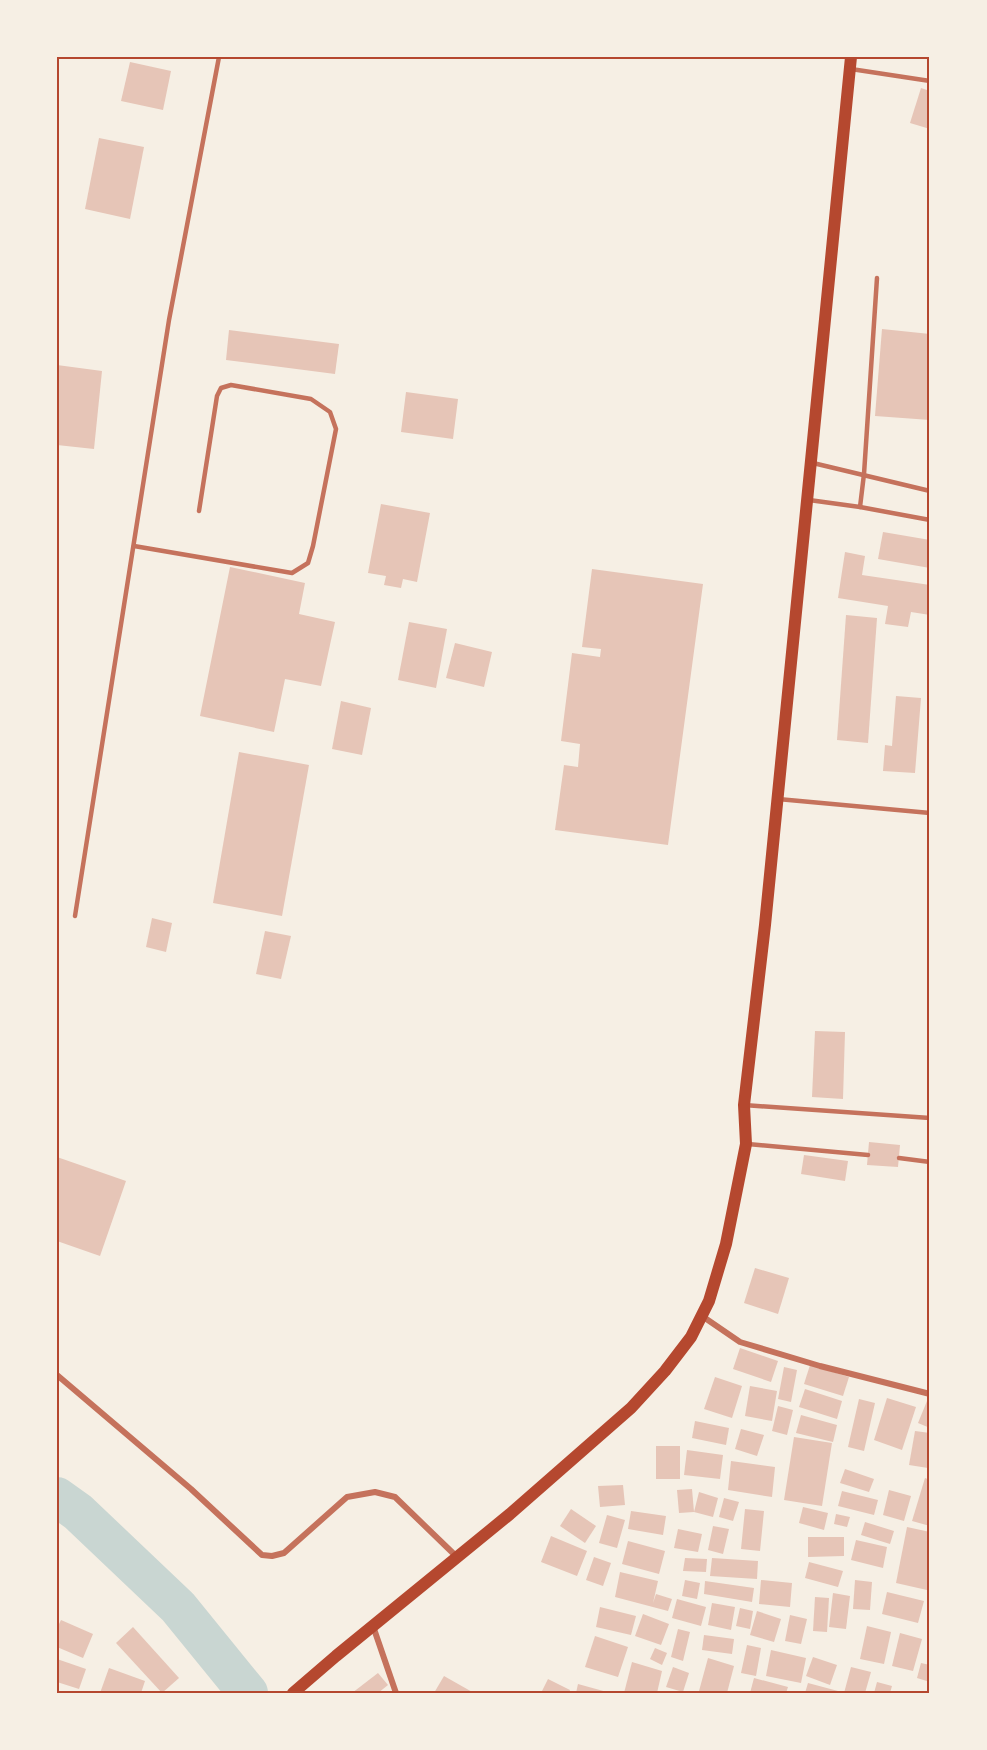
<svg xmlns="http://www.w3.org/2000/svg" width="987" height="1750" font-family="Barlow,sans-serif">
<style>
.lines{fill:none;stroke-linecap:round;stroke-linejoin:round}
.river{stroke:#c9d6d2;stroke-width:40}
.building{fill:#e6c5b7}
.service{stroke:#c5725c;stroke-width:4.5}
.minor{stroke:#c5725c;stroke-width:6}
.secondary{stroke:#b5482f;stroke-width:12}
.neatline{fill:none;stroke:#b5482f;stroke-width:2}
</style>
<rect width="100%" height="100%" fill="#f6efe4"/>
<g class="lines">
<!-- river -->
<path class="river" d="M57,1497L78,1512L178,1607L248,1693"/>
</g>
<!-- building -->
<g class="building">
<path d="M130,62L171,71L163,110L121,101Z"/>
<path d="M921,88L930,91V129L910,123Z"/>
<path d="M99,138L144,147L130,219L85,209Z"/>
<path d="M882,329L930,334V420L875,416Z"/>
<path d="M229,330L339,344L335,374L226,360Z"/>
<path d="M57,365L102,371L94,449L57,445Z"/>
<path d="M406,392L458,399L453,439L401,432Z"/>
<path d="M381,504L430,513L417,582L403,579L401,588L384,585L386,576L368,573Z"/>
<path d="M883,532L930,540V568L878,559Z"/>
<path d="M845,552L865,556L862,575L930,585V615L911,612L908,627L885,624L888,606L838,598Z"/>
<path d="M230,567L305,583L299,614L335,622L321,686L285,679L274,732L200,716Z"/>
<path d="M592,569L703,584L668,845L555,830L564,765L578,767L580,744L561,741L572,653L600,657L601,649L582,647Z"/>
<path d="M846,615L877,618L868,743L837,740Z"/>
<path d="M409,622L447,629L436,688L398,680Z"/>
<path d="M455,643L492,652L484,687L446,678Z"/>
<path d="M896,696L921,698L915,773L883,771L885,745L892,746Z"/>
<path d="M341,701L371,708L362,755L332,749Z"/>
<path d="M239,752L309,765L282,916L213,903Z"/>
<path d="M152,918L172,923L166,952L146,947Z"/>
<path d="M265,931L291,936L281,979L256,974Z"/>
<path d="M815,1031L845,1032L843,1099L812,1097Z"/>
<path d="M869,1142L900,1145L898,1167L867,1165Z"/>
<path d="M804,1155L848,1161L845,1181L801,1174Z"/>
<path d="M57,1157L126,1181L100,1256L57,1241Z"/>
<path d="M755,1268L789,1278L778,1314L744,1303Z"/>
<path d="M740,1348L778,1361L771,1382L733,1369Z"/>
<path d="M810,1365L849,1377L843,1396L804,1384Z"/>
<path d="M784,1367L797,1370L791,1402L778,1399Z"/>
<path d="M715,1377L742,1386L732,1418L704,1409Z"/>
<path d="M750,1386L777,1391L772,1421L745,1416Z"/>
<path d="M805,1389L842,1401L837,1419L799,1407Z"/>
<path d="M887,1398L916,1407L902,1450L874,1440Z"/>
<path d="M859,1399L875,1403L864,1451L848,1447Z"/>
<path d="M927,1401L930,1402V1428L918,1423Z"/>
<path d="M778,1406L793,1410L787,1435L772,1431Z"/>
<path d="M801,1415L837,1425L833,1442L796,1433Z"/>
<path d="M695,1421L729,1428L726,1445L692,1438Z"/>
<path d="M741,1429L764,1435L757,1456L735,1449Z"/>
<path d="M915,1431L930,1433L928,1468L909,1465Z"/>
<path d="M794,1437L832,1443L822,1506L784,1500Z"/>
<rect x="656" y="1446" width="24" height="33"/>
<path d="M687,1450L723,1455L720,1479L684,1475Z"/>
<path d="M731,1461L775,1467L772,1497L728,1490Z"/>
<path d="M845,1469L874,1479L869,1492L840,1483Z"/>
<path d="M925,1478L930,1480V1526L912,1521Z"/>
<path d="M623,1485L625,1505L600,1507L598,1486Z"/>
<path d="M692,1489L694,1512L679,1513L677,1490Z"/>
<path d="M889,1490L911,1496L904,1521L883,1515Z"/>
<path d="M842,1491L878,1500L874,1515L838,1506Z"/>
<path d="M699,1492L718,1498L713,1517L694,1512Z"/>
<path d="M724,1498L739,1502L733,1521L719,1517Z"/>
<path d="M803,1507L828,1513L824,1530L799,1523Z"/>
<path d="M571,1509L596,1526L585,1543L560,1526Z"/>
<path d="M745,1509L764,1511L760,1551L741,1549Z"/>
<path d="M631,1511L666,1516L663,1535L628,1529Z"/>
<path d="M836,1514L850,1517L847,1527L834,1524Z"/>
<path d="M607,1515L625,1520L617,1548L599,1543Z"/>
<path d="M865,1522L894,1531L890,1544L861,1535Z"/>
<path d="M713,1526L729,1529L723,1554L708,1550Z"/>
<path d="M907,1527L930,1532V1576L927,1590L896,1583Z"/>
<path d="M678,1529L702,1534L698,1552L674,1548Z"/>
<path d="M551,1536L587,1551L577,1576L541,1562Z"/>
<path d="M808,1537H844V1556L808,1557Z"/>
<path d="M856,1540L887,1547L883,1568L851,1560Z"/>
<path d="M628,1541L665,1551L659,1574L622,1564Z"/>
<path d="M594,1557L611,1563L603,1586L586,1580Z"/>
<path d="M685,1558L707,1559L706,1572L683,1571Z"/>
<path d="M712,1558L758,1561L757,1579L710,1576Z"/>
<path d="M809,1562L843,1571L838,1587L805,1578Z"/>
<path d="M620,1572L658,1581L653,1603L656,1594L672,1599L668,1611L615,1597Z"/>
<path d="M685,1580L700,1583L697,1599L682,1596Z"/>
<path d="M761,1580L792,1583L790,1607L759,1604Z"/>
<path d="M855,1580L872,1582L870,1610L853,1609Z"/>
<path d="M705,1581L754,1588L752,1602L704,1594Z"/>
<path d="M887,1592L924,1601L918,1623L882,1614Z"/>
<path d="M833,1593L850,1596L846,1629L829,1627Z"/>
<path d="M815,1597L829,1598L827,1632L813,1631Z"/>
<path d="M677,1599L706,1607L701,1626L672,1618Z"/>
<path d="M712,1603L735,1607L731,1630L708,1625Z"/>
<path d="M600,1607L636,1616L631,1635L596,1627Z"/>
<path d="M740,1608L753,1611L750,1629L736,1626Z"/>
<path d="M757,1611L781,1619L774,1642L750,1635Z"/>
<path d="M643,1614L669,1624L661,1645L635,1636Z"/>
<path d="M790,1615L807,1619L801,1644L785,1641Z"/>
<path d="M61,1620L93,1634L83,1658L57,1647V1628Z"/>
<path d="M867,1626L891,1632L884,1664L860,1659Z"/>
<path d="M133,1627L179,1678L162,1693L116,1643Z"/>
<path d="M678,1629L690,1632L683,1661L671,1657Z"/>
<path d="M900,1633L922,1639L913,1671L892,1666Z"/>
<path d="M704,1635L734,1639L732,1654L702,1650Z"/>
<path d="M595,1636L628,1647L618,1677L585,1667Z"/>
<path d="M747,1645L761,1648L756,1676L741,1673Z"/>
<path d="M655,1648L667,1653L662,1665L650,1659Z"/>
<path d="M771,1650L806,1658L801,1683L766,1676Z"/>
<path d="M813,1657L837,1665L830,1685L806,1676Z"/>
<path d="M708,1658L734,1666L727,1693H707L699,1691Z"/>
<path d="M57,1659L86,1669L79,1689L57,1682Z"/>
<path d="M632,1662L662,1671L657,1693H624Z"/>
<path d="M921,1663L930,1665V1682L917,1678Z"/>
<path d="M673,1667L689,1673L683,1692L666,1687Z"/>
<path d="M851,1667L871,1672L865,1693H844Z"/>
<path d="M109,1668L145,1681L141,1693H100Z"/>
<path d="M378,1673L388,1685L378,1693H352Z"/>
<path d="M444,1676L474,1693H434Z"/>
<path d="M754,1678L788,1687L786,1693H750Z"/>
<path d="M548,1679L570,1690L569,1693H541Z"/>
<path d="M877,1682L892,1686L890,1693H874Z"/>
<path d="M808,1683L838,1691V1693H805Z"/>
<path d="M578,1684L607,1692V1693H576Z"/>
</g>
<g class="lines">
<!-- service -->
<g class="service">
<path d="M851,69L930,81"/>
<path d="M813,463L930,491"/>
<path d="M809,500L860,507L930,520"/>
<path d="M860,507L864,474L877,278"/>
<path d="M134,546L292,573L308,563L313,546L336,429L330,412L311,399L231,385L221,388L217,396L199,511"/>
<path d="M778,799L930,813"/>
<path d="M75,916L169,320L219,57"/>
<path d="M744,1105L930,1118"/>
<path d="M748,1144L868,1155"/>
<path d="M899,1158L930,1162"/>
</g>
<!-- minor -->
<g class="minor">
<path d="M702,1316L740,1342L820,1366L930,1394"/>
<path d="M57,1375L191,1489L262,1555L272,1556L284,1553L347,1497L375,1492L395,1497L457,1557"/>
<path d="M373,1626L396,1693"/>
</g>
<!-- secondary -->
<path class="secondary" d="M293,1693L336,1656L510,1514L631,1408L665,1371L691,1337L709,1301L726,1244L746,1144L744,1105L765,925L851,57"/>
</g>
<!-- border -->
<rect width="987" height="1750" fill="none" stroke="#f6efe4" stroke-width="117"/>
<rect x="58" y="58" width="870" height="1634" class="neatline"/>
</svg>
